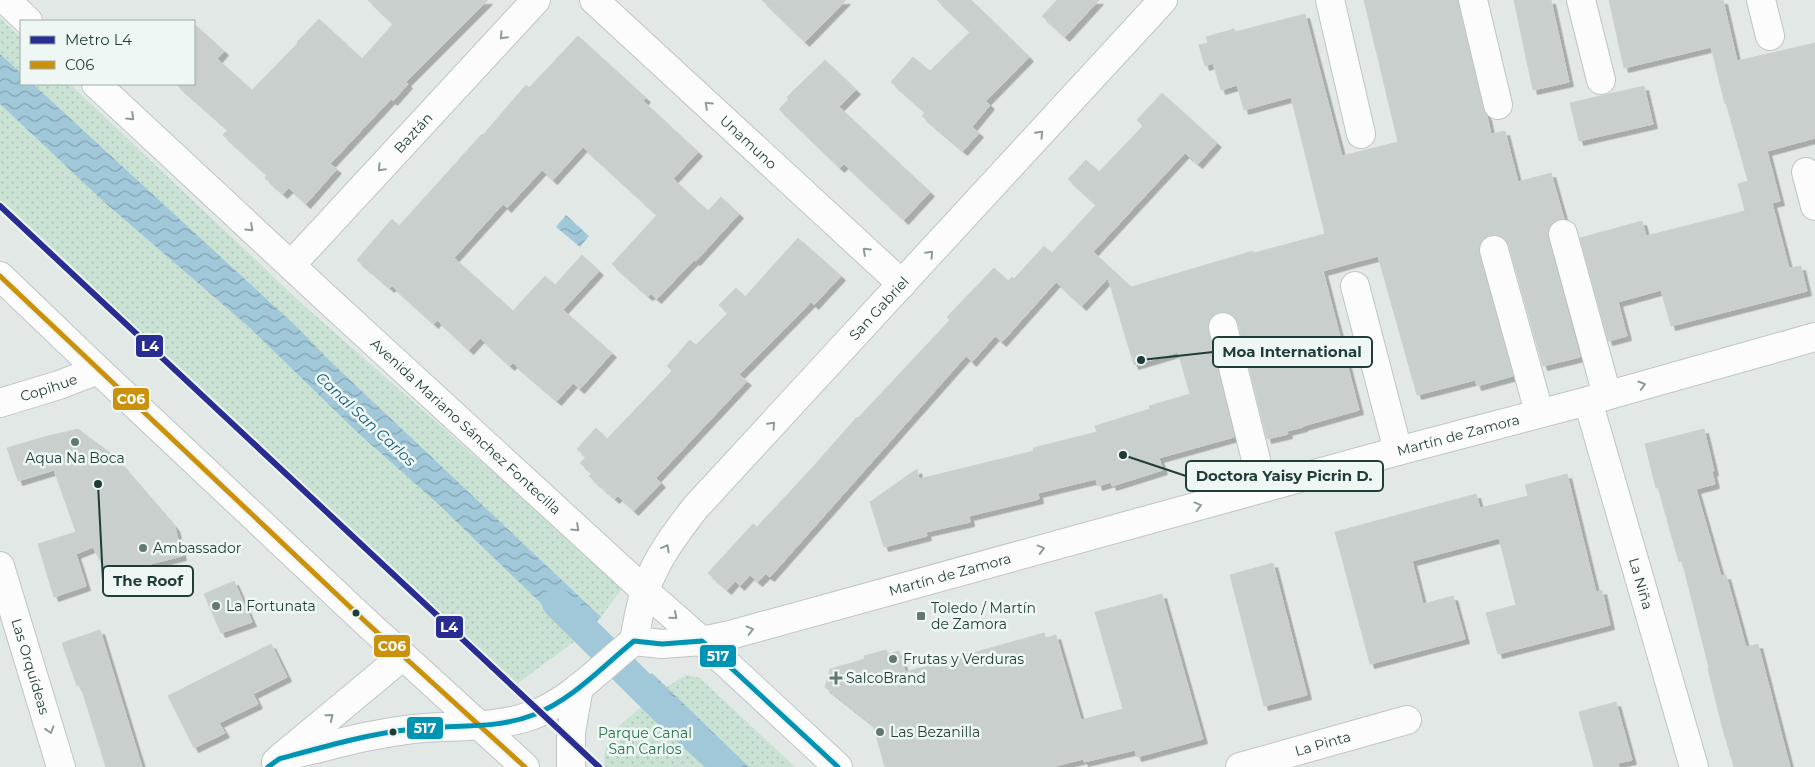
<svg xmlns="http://www.w3.org/2000/svg" width="1815" height="767" font-family="Montserrat,sans-serif">
<style>
.green{fill:url(#green-dots)}
.water{fill:url(#water-waves)}
.lines{fill:none;stroke-linecap:round;stroke-linejoin:round}
.canal{stroke:#a0c8d9;stroke-width:30}
.building{fill:#c9cfcd;stroke:#cbd1cf;filter:url(#shadow)}
.minor-casing{stroke:#bfc5c3;stroke-width:30}
.tertiary-casing{stroke:#bfc5c3;stroke-width:30}
.secondary-casing{stroke:#bdc6c4;stroke-width:30}
.minor{stroke:#fbfcfb;stroke-width:28}
.tertiary{stroke:#fbfcfb;stroke-width:28}
.secondary{stroke:#fbfcfb;stroke-width:28}
.bus-1-casing{stroke:#eff7f4;stroke-width:9}
.bus-2-casing{stroke:#eff7f4;stroke-width:9}
.bus-1{stroke:#cc910b;stroke-width:5}
.bus-2{stroke:#0093b3;stroke-width:5}
.metro-1-casing{stroke:#eff7f4;stroke-width:10}
.metro-1{stroke:#292d91;stroke-width:6}
.oneway{stroke:#8d9c9a}
.poi-dot{fill:#637875;stroke:#eff7f4;stroke-width:2}
.bus-dot{fill:#1f3c38;stroke:#eff7f4;stroke-width:2}
.labels{text-anchor:middle;dominant-baseline:central;stroke-width:5;stroke-linejoin:round;paint-order:stroke}
.street-label{font-size:14px;fill:#1f3c38;stroke:#eff7f4}
.poi-label{font-size:14px;fill:#1f3c38;stroke:#eff7f4;text-anchor:start}
.park-label{font-size:14px;fill:#277450;stroke:#eff7f4}
.water-label{font-size:15px;font-style:italic;fill:#165b7a;stroke:#eff7f4}
.leader{fill:none;stroke:#1f3c38;stroke-width:2}
.callout-dot{fill:#1f3c38;stroke:#eff7f4;stroke-width:2}
.callout{fill:#eff7f4;stroke:#1f3c38;stroke-width:2}
.callout-label{font-size:15px;text-anchor:middle;font-weight:bold;fill:#1f3c38}
.line-badge{stroke:#eff7f4;stroke-width:2}
.badge-label{font-size:14px;text-anchor:middle;font-weight:bold;fill:#fff}
</style>
<defs>
<pattern id="green-dots" width="8" height="8" patternUnits="userSpaceOnUse" patternTransform="scale(1.25)"><rect width="8" height="8" fill="#cae2d4"/><path d="M2 2h.1M6 6h.1" fill="none" stroke="#adc3b7" stroke-width="1.8" stroke-linecap="round"/></pattern>
<pattern id="water-waves" width="16" height="10" patternUnits="userSpaceOnUse" patternTransform="scale(1.25)"><rect width="16" height="10" fill="#a0c8d9"/><path d="M0 5q4-4 8 0t8 0" fill="none" stroke="#82a4b1"/></pattern>
<filter id="shadow"><feDropShadow dx="4.5" dy="4.5" stdDeviation="0" flood-color="#0004"/></filter>
</defs>
<rect width="100%" height="100%" fill="#e2e8e6"/>
<!-- green -->
<g class="green">
<path d="M0,18L21,38V73L0,54Z"/>
<path d="M33,84H70L299,301L623,587L601,617L330,361L297,327Z"/>
<path d="M0,104L104,202L250,328L358,433L437,503L578,639L514,686L46,253L0,208Z"/>
<path d="M686,675L700,678L795,767H749L666,687Z"/>
<path d="M643,705L710,767H605C600,737 624,723 643,705Z"/>
</g>
<!-- water -->
<g class="water">
<path d="M0,54L21,73V84H33L297,327L330,361L601,617L578,639L437,503L358,433L250,328L104,202L0,104Z"/>
<path d="M566,215L589,236L580,247L556,227Z"/>
<path d="M652,673L749,767H710L632,694Z"/>
</g>
<g class="lines">
<!-- canal -->
<path class="canal" d="M557,603L668,713L727,767"/>
</g>
<!-- building -->
<g class="building">
<path d="M368,0H488L406,82L408,84L393,101L391,99L330,164L337,169L306,204L289,188L283,194L265,178L267,175L223,135L228,130L176,84H194V24L224,51L217,59L252,90L298,43L297,42L319,19L362,59L393,24Z"/>
<path d="M762,0H846L805,42Z"/>
<path d="M937,0H971L1029,57L986,101L990,105L972,127L979,133L963,151L922,116L925,112L891,82L913,57L930,71L970,32Z"/>
<path d="M1057,0H1099L1065,37L1042,16Z"/>
<path d="M1364,0H1458L1483,109L1487,116L1491,134L1505,131L1518,182L1551,173L1564,219H1558L1552,223L1548,231V238L1580,357L1543,366L1509,246L1505,239L1498,235H1490L1483,239L1479,247V254L1513,376L1477,386L1475,380L1417,395L1378,256L1348,264L1323,271L1359,410L1303,426V427L1287,431L1288,434L1267,439L1238,323L1234,316L1228,312H1219L1212,316L1208,322V330L1234,437L1159,458L1163,470L1112,486L1111,482L1098,486L1096,479L1038,493L1039,499L969,516L970,522L926,532L927,536L884,547L870,502L917,469L919,479L1034,451L1033,448L1097,432L1095,426L1150,409L1149,406L1190,394L1178,352L1134,365L1108,278L1082,306L1056,282L1002,342L995,336L972,362L966,356L770,577L766,574L758,582L750,575L740,586L735,581L727,590L708,573L753,524L757,527L812,468L857,417L858,418L950,320L947,317L994,268L1008,281L1012,277L1014,279L1044,246L1052,253L1096,205L1068,179L1086,160L1099,172L1143,126L1137,120L1162,93L1217,143L1198,164L1185,153L1093,252L1131,287L1253,251L1254,253L1325,234L1291,97L1244,110L1237,85L1221,90L1213,63L1205,66L1199,45L1208,43L1206,37L1234,29L1235,32L1305,14L1342,156L1398,142Z"/>
<path d="M1514,0H1551L1569,82L1533,90Z"/>
<path d="M1609,0H1723L1737,61L1815,43V138L1767,151L1780,201L1772,203L1789,268L1801,266L1807,291L1671,326L1661,290L1618,302L1627,336L1608,341L1580,238L1642,221L1646,236L1745,211L1738,184L1748,181L1726,103L1725,104L1711,47L1624,68Z"/>
<path d="M578,36L646,98L643,101L698,152L673,179L708,211L721,197L739,214L696,261L694,260L657,299L651,294L648,296L612,264L657,215L583,147L553,180L542,170L507,208L503,204L454,258L513,311L545,276L555,285L582,255L599,271L563,310L612,353L580,389L573,383L557,401L513,363L510,366L480,338L469,350L437,320L434,324L392,286L390,288L357,260L392,219L399,226L482,134L483,135L526,85L529,88Z"/>
<path d="M825,60L856,90L839,107L930,192L904,220L844,164L840,168L779,109L789,99L787,97Z"/>
<path d="M1644,86L1653,124L1579,141L1570,103Z"/>
<path d="M798,238L841,276L814,305L811,302L739,375L747,381L656,478L661,483L634,511L618,496L615,499L589,476L592,473L580,463L586,457L577,449L596,428L607,439L672,371L667,366L690,340L696,345L728,313L719,305L736,288L745,297Z"/>
<path d="M78,429L113,455L175,527L182,556L107,575L93,547L76,554L86,586L54,597L38,544L76,532L54,470L18,481L7,448L44,437Z"/>
<path d="M1704,429L1714,471L1712,472L1715,484L1696,489L1721,576L1726,575L1746,647L1758,644L1790,767H1734L1722,726L1708,669L1709,668L1682,561L1679,562L1658,487L1656,488L1645,444Z"/>
<path d="M1567,474L1596,592L1602,590L1610,625L1498,654L1486,613L1516,605L1499,538L1412,561L1423,604L1453,596L1465,639L1370,664L1335,532L1476,494L1480,508L1528,496L1525,485Z"/>
<path d="M1273,563L1307,695L1264,706L1230,575Z"/>
<path d="M234,581L252,622L221,633L204,594Z"/>
<path d="M1162,594L1203,739L1137,757L1135,750L1084,762L1083,759L1052,767H885L873,725L825,687L830,669L865,659L864,656L886,650L888,654L899,651L905,672L1044,633L1046,638L1056,635L1081,720L1123,709L1095,612Z"/>
<path d="M100,630L134,741L142,767H106L80,684L77,686L62,643Z"/>
<path d="M271,644L287,677L253,694L258,704L219,723L225,733L194,748L168,696Z"/>
<path d="M1616,702L1632,760L1618,763L1619,767H1594L1579,712Z"/>
</g>
<g class="lines">
<defs>
<g id="minor">
<path id="s1" d="M594,0L902,284"/>
<path d="M1330,0L1361,134"/>
<path d="M1473,0L1498,105"/>
<path d="M1581,0L1601,80"/>
<path d="M1761,0L1770,36"/>
<path d="M1806,172L1815,206"/>
<path d="M1563,234L1607,395"/>
<path d="M1494,250L1539,412"/>
<path id="s2" d="M291,265L536,0"/>
<path d="M1355,286L1398,451"/>
<path d="M1223,327L1263,488"/>
<path id="s3" d="M1588,401L1694,767"/>
<path id="s4" d="M0,403L59,385L98,370"/>
<path id="s5" d="M0,566L61,767"/>
<path id="s6" d="M1240,767L1407,720"/>
</g>
<g id="tertiary">
<path d="M6,0L28,21"/>
<path id="s7" d="M96,84L327,299L645,591L702,641L838,767"/>
<path id="s8" d="M634,641L662,644L702,641L730,635L1398,451L1588,401L1815,337"/>
<path id="s9" d="M634,641C637,624 640,607 645,591C656,559 675,534 695,508L1163,0"/>
<path d="M276,762C287,754 304,752 316,749C348,740 380,733 413,729C453,725 495,729 533,715C572,700 602,666 634,641"/>
</g>
<g id="secondary">
<path d="M0,276L98,370L368,624L525,767"/>
<path d="M279,759L403,656"/>
<path d="M571,767V732L579,687"/>
</g>
</defs>
<!-- minor casing -->
<use href="#minor" class="minor-casing"/>
<!-- tertiary casing -->
<use href="#tertiary" class="tertiary-casing"/>
<!-- secondary casing -->
<use href="#secondary" class="secondary-casing"/>
<!-- minor -->
<use href="#minor" class="minor"/>
<!-- tertiary -->
<use href="#tertiary" class="tertiary"/>
<!-- secondary -->
<use href="#secondary" class="secondary"/>
<defs>
<path id="bus-1" d="M0,276L368,624L525,767"/>
<path id="bus-2" d="M268,767L279,759C323,747 367,734 413,729C453,724 495,730 533,715C572,700 602,667 634,641L662,644L702,641L838,767"/>
</defs>
<!-- bus-1 casing -->
<use href="#bus-1" class="bus-1-casing"/>
<!-- bus-2 casing -->
<use href="#bus-2" class="bus-2-casing"/>
<!-- bus-1 -->
<use href="#bus-1" class="bus-1"/>
<!-- bus-2 -->
<use href="#bus-2" class="bus-2"/>
<defs>
<path id="metro-1" d="M0,206L599,767"/>
</defs>
<!-- metro-1 casing -->
<use href="#metro-1" class="metro-1-casing"/>
<!-- metro-1 -->
<use href="#metro-1" class="metro-1"/>
</g>
<!-- one-way arrows -->
<defs><path id="oneway-chevron" d="M-2-3.5L2.5 0L-2 3.5" fill="none" stroke-width="1.6" stroke-linecap="round" stroke-linejoin="round" transform="scale(1.25)"/></defs>
<g class="oneway">
<use href="#oneway-chevron" transform="translate(503 36) rotate(133)"/>
<use href="#oneway-chevron" transform="translate(708 105) rotate(-137)"/>
<use href="#oneway-chevron" transform="translate(131 117) rotate(43)"/>
<use href="#oneway-chevron" transform="translate(1040 134) rotate(-47)"/>
<use href="#oneway-chevron" transform="translate(381 168) rotate(133)"/>
<use href="#oneway-chevron" transform="translate(250 228) rotate(43)"/>
<use href="#oneway-chevron" transform="translate(866 251) rotate(-137)"/>
<use href="#oneway-chevron" transform="translate(930 254) rotate(-47)"/>
<use href="#oneway-chevron" transform="translate(1642 385) rotate(-16)"/>
<use href="#oneway-chevron" transform="translate(772 425) rotate(-47)"/>
<use href="#oneway-chevron" transform="translate(1198 506) rotate(-15)"/>
<use href="#oneway-chevron" transform="translate(576 528) rotate(43)"/>
<use href="#oneway-chevron" transform="translate(666 548) rotate(-61)"/>
<use href="#oneway-chevron" transform="translate(1041 549) rotate(-15)"/>
<use href="#oneway-chevron" transform="translate(674 616) rotate(41)"/>
<use href="#oneway-chevron" transform="translate(750 630) rotate(-15)"/>
<use href="#oneway-chevron" transform="translate(330 717) rotate(-40)"/>
<use href="#oneway-chevron" transform="translate(50 730) rotate(73)"/>
</g>
<!-- markers -->
<g class="poi-dot">
<circle cx="75" cy="442" r="5"/>
<circle cx="143" cy="548" r="5"/>
<circle cx="216" cy="606" r="5"/>
<rect x="916" y="611" width="10" height="10" rx="2.5"/>
<circle cx="893" cy="659" r="5"/>
<path d="M833.5 670.5h5v5h5v5h-5v5h-5v-5h-5v-5h5z"/>
<circle cx="880" cy="732" r="5"/>
</g>
<g class="bus-dot">
<circle cx="356" cy="613" r="4.5"/>
<circle cx="393" cy="732" r="4.5"/>
</g>
<g class="labels">
<!-- street labels -->
<g class="street-label">
<text stroke="none"><textPath href="#s2" startOffset="180">Baztán</textPath></text>
<text stroke="none"><textPath href="#s1" startOffset="210">Unamuno</textPath></text>
<text stroke="none"><textPath href="#s9" startOffset="420">San Gabriel</textPath></text>
<text stroke="none"><textPath href="#s4" startOffset="51">Copihue</textPath></text>
<text stroke="none"><textPath href="#s7" startOffset="504">Avenida Mariano Sánchez Fontecilla</textPath></text>
<text stroke="none"><textPath href="#s8" startOffset="852">Martín de Zamora</textPath></text>
<text stroke="none"><textPath href="#s8" startOffset="325">Martín de Zamora</textPath></text>
<text stroke="none"><textPath href="#s3" startOffset="190">La Niña</textPath></text>
<text stroke="none"><textPath href="#s5" startOffset="105">Las Orquídeas</textPath></text>
<text stroke="none"><textPath href="#s6" startOffset="86">La Pinta</textPath></text>
</g>
<!-- poi labels -->
<g class="poi-label">
<text x="75" y="458" text-anchor="middle">Aqua Na Boca</text>
<text x="153" y="548">Ambassador</text>
<text x="226" y="606">La Fortunata</text>
<text x="931" y="608">Toledo / Martín<tspan x="931" dy="16">de Zamora</tspan></text>
<text x="903" y="659">Frutas y Verduras</text>
<text x="846" y="678">SalcoBrand</text>
<text x="890" y="732">Las Bezanilla</text>
</g>
<!-- park labels -->
<g class="park-label">
<text x="645" y="733">Parque Canal<tspan x="645" dy="16">San Carlos</tspan></text>
</g>
<!-- water labels -->
<g class="water-label">
<text transform="translate(366 419) rotate(43)">Canal San Carlos</text>
</g>
</g>
<!-- callouts -->
<path class="leader" d="M1141 360L1213 352M1123 455L1186 476M98 484L103 581"/>
<g class="callout-dot">
<circle cx="1141" cy="360" r="5"/>
<circle cx="1123" cy="455" r="5"/>
<circle cx="98" cy="484" r="5"/>
</g>
<g class="callout">
<rect x="1213" y="337" width="159" height="30" rx="5"/>
<rect x="1186" y="461" width="197" height="30" rx="5"/>
<rect x="103" y="566" width="90" height="30" rx="5"/>
</g>
<g class="callout-label">
<text x="1292" y="357">Moa International</text>
<text x="1284" y="481">Doctora Yaisy Picrin D.</text>
<text x="148" y="586">The Roof</text>
</g>
<g class="line-badge">
<rect x="135" y="334" width="29" height="24" rx="5" fill="#292d91"/>
<rect x="112" y="387" width="38" height="24" rx="5" fill="#cc910b"/>
<rect x="435" y="615" width="29" height="24" rx="5" fill="#292d91"/>
<rect x="373" y="634" width="38" height="24" rx="5" fill="#cc910b"/>
<rect x="699" y="644" width="38" height="24" rx="5" fill="#0093b3"/>
<rect x="406" y="716" width="38" height="24" rx="5" fill="#0093b3"/>
</g>
<g class="badge-label">
<text x="150" y="351">L4</text>
<text x="131" y="404">C06</text>
<text x="449" y="632">L4</text>
<text x="392" y="651">C06</text>
<text x="718" y="661">517</text>
<text x="425" y="733">517</text>
</g>
<!-- legend -->
<rect x="20" y="20" width="175" height="65" fill="#eff7f4" stroke="#9caca9"/>
<rect x="30" y="36" width="25" height="8" fill="#292d91" stroke="#9caca9"/>
<text x="65" y="45" font-size="15" fill="#1f3c38">Metro L4</text>
<rect x="30" y="61" width="25" height="8" fill="#cc910b" stroke="#9caca9"/>
<text x="65" y="70" font-size="15" fill="#1f3c38">C06</text>
</svg>
